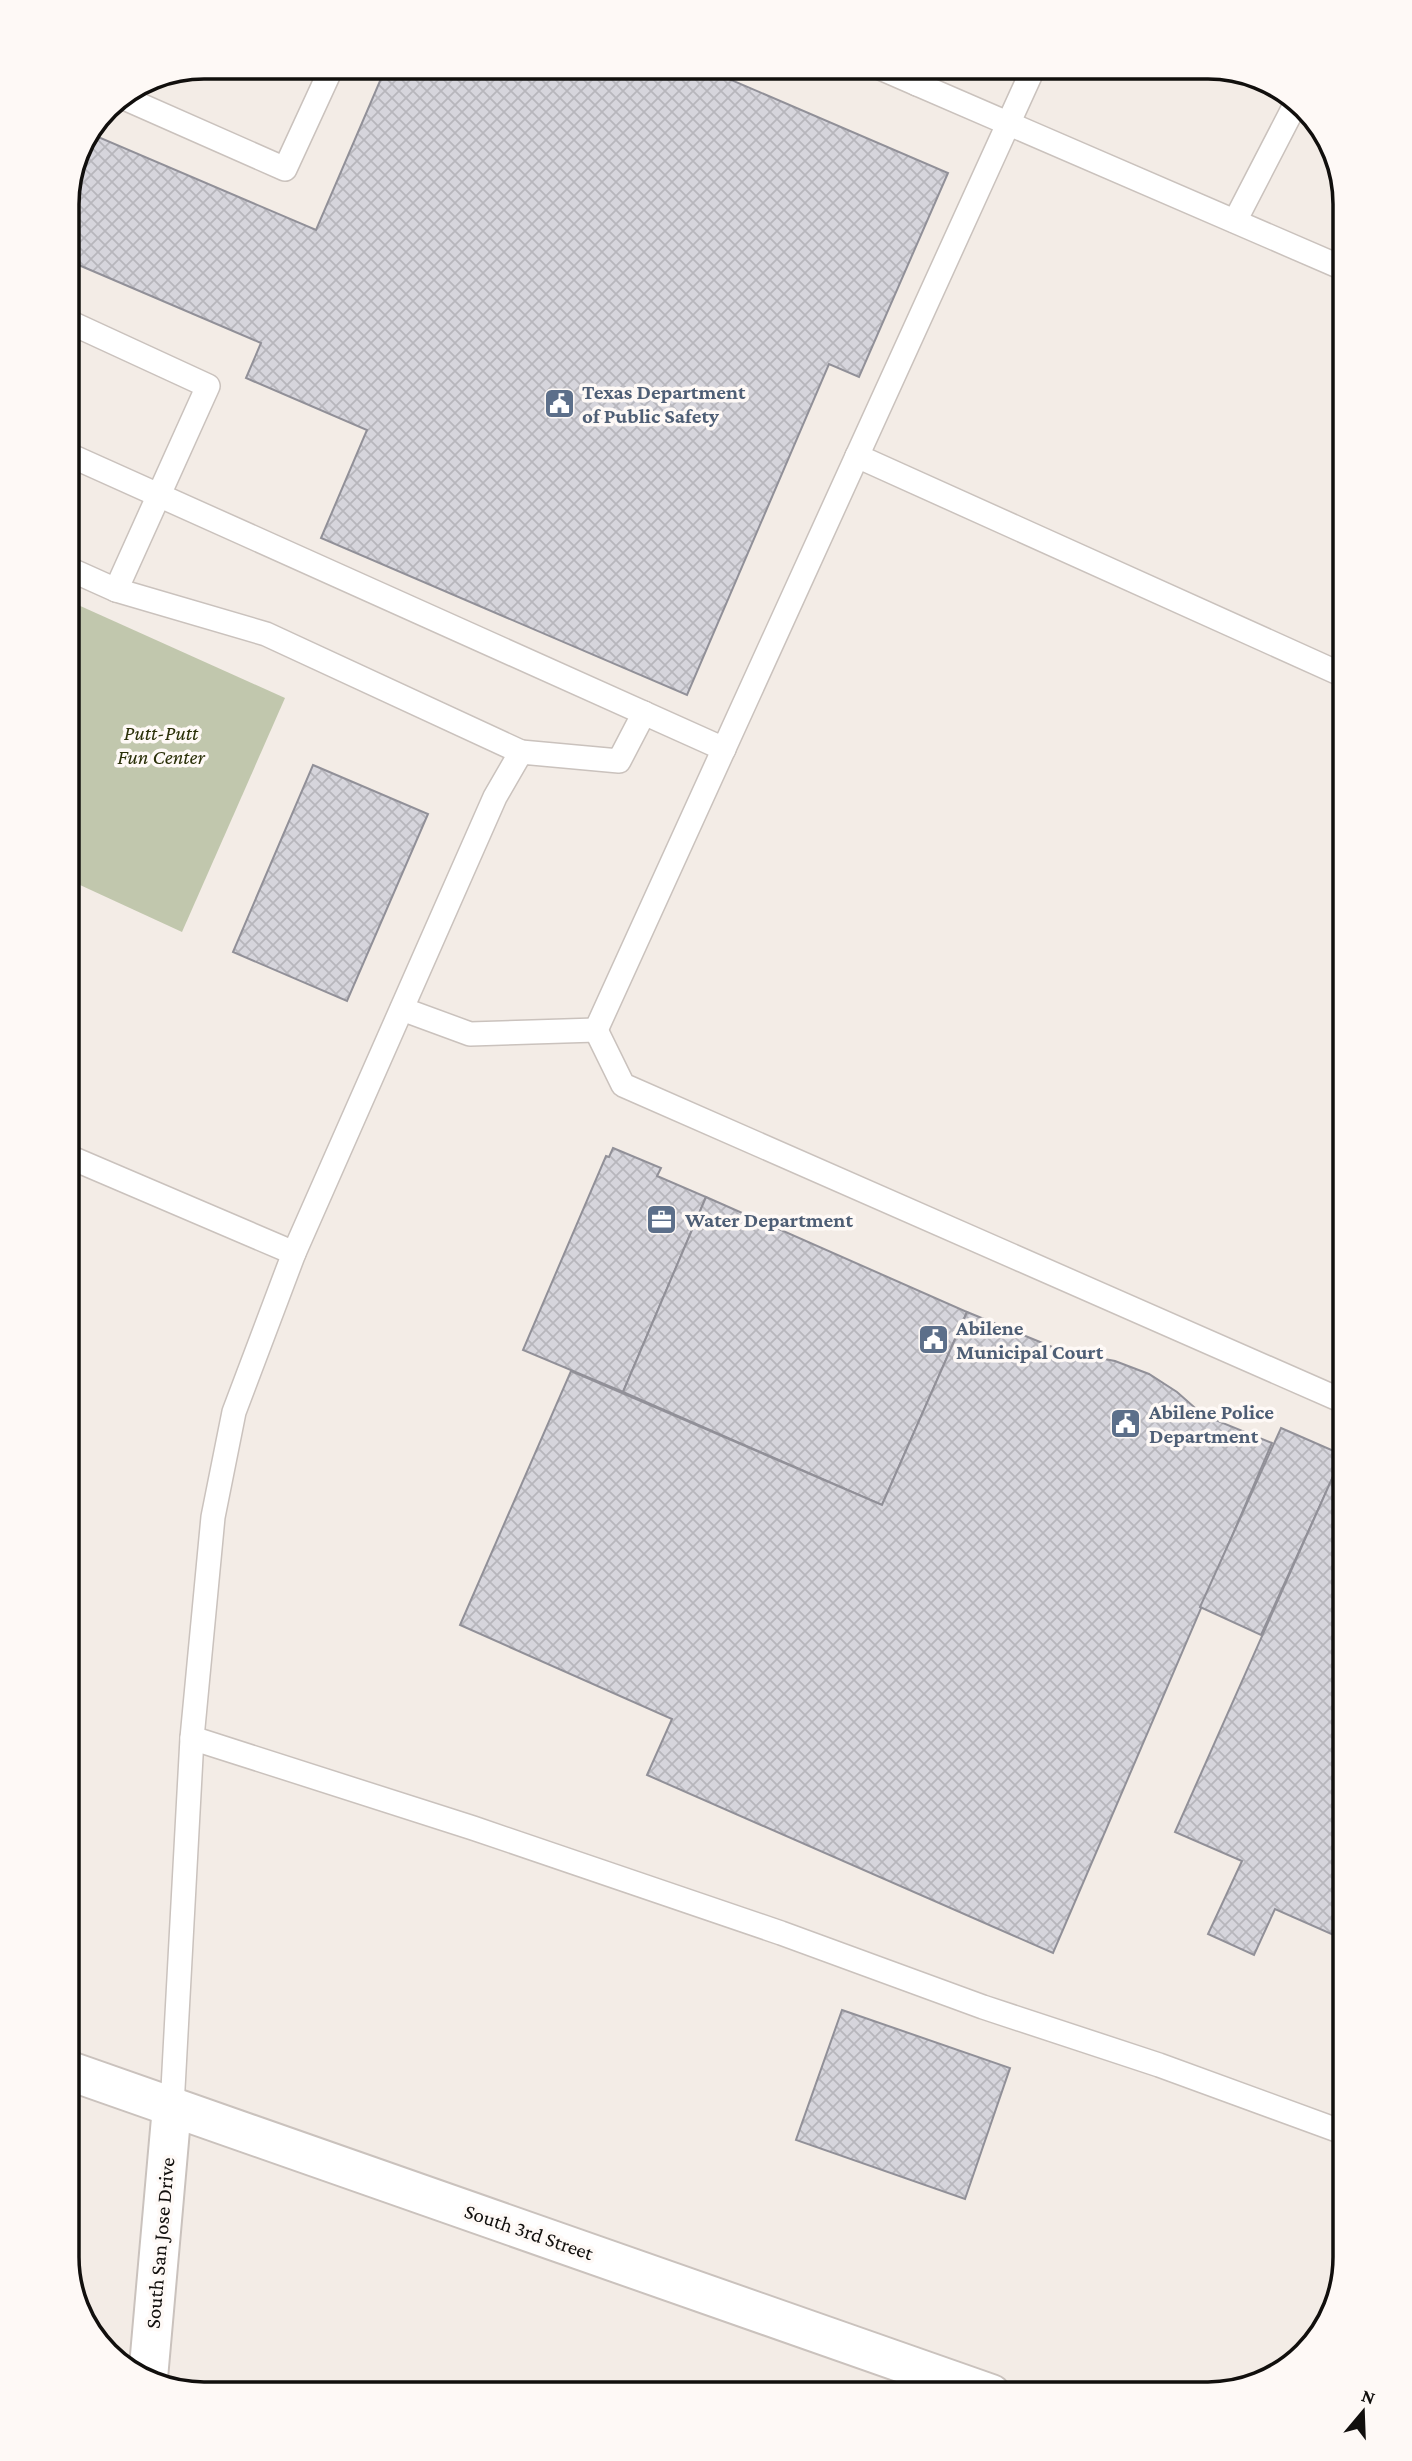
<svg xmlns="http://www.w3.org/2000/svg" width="1412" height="2461" font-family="'Crimson Pro',serif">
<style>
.park{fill:#c1c7ad}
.building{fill:url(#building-cross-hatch);stroke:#919098;stroke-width:2}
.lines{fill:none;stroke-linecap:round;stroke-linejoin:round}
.lane-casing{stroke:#cac2bd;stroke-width:26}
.street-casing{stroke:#cac2bd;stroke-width:42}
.lane{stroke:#fff;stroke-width:23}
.street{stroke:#fff;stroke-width:38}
.labels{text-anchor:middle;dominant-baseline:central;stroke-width:7;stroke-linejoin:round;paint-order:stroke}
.service-label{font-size:21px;font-weight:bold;fill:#4e5e75;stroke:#fef9f6;text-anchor:start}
.park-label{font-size:21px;font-style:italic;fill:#2a3008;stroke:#fef9f6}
.street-label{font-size:21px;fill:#110f0d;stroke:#fef9f6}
.rim{fill:none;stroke:#110f0d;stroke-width:3.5}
</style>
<defs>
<pattern id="building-cross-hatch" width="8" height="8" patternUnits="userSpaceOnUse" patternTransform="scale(1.75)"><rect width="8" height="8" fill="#d6d5dc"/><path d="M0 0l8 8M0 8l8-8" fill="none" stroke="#b7b6bc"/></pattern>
</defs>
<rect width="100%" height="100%" fill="#f3ece6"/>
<!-- park -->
<path class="park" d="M67,600L285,698L182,932L67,879Z"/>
<!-- building -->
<g class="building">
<path d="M386,67H701L948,173L859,377L829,364L687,695L321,538L367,430L246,378L261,343L67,260V196L73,169L89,133L316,230Z"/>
<path d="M313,765L428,814L347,1001L233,952Z"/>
<path d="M613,1148L661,1168L657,1176L706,1197L623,1392L523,1350L606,1156L609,1157Z"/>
<path d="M706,1197L967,1312L882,1505L623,1392Z"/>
<path d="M967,1312L1062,1351L1115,1361L1149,1374L1177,1392L1203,1415L1272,1443L1053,1953L647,1775L672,1719L460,1625L571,1371L882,1505Z"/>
<path d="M1281,1428L1343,1455L1261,1635L1200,1607Z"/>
<path d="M1334,1474L1345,1479V1940L1275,1909L1254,1955L1208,1934L1242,1861L1175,1832Z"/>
<path d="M842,2010L1010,2068L965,2199L796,2140Z"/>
</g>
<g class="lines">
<defs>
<g id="lane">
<path d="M878,67L917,84L924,67"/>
<path d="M917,84L1345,269"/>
<path d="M122,97L285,169L332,67"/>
<path d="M1235,221L1296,103"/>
<path d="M67,321L208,386L116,590"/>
<path d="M67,454L724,749"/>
<path d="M857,456L1345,676"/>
<path d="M67,568L116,590L266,634L521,752"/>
<path d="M402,1009L470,1034L596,1030"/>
<path d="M596,1030L1034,67"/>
<path d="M596,1030L623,1085L1345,1402"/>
<path d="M67,1156L294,1253L234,1412L213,1517L192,1738L172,2107"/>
<path d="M294,1253L495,797L521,752L619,761L644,713"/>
<path d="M192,1738L473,1828L781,1933L983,2007L1159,2065L1345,2133"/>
</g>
<g id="street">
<path d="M67,2070L991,2394"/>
<path d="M148,2378L172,2107"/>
</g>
</defs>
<!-- lane casing -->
<use href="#lane" class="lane-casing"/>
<!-- street casing -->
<use href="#street" class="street-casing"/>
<!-- lane -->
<use href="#lane" class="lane"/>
<!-- street -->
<use href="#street" class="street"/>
</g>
<!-- icons -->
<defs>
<symbol id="civic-square" viewBox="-11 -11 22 22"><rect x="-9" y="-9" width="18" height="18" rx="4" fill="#5c6f8a" stroke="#fef9f6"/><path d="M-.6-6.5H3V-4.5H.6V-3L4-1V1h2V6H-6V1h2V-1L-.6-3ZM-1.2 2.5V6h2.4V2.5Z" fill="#fff"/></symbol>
<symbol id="office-square" viewBox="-11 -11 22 22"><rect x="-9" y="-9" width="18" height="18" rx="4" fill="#5c6f8a" stroke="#fef9f6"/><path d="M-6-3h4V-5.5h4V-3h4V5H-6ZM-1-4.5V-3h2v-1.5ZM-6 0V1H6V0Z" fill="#fff"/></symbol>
</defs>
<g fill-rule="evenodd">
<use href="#civic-square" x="542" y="386" width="35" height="35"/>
<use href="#office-square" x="644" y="1202" width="35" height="35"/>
<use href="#civic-square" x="916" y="1322" width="35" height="35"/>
<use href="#civic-square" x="1108" y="1406" width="35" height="35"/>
</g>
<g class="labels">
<!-- service labels -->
<g class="service-label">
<text x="582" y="392">Texas Department<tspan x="582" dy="24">of Public Safety</tspan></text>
<text x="685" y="1220">Water Department</text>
<text x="956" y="1328">Abilene<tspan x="956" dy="24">Municipal Court</tspan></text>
<text x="1149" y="1412">Abilene Police<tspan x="1149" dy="24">Department</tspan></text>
</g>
<!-- park labels -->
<g class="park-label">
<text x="161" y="733">Putt-Putt<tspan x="161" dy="24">Fun Center</tspan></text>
</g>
<!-- street labels -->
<g class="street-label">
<text transform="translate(529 2232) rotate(19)">South 3rd Street</text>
<text transform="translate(160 2243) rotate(-85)">South San Jose Drive</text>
</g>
</g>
<!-- crop -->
<path d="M0 0H1412V2461H0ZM204 79H1208A125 125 0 0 1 1333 204V2257A125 125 0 0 1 1208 2382H204A125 125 0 0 1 79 2257V204A125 125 0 0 1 204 79Z" fill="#fef9f6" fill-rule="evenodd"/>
<path class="rim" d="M204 79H1208A125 125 0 0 1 1333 204V2257A125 125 0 0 1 1208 2382H204A125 125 0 0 1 79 2257V204A125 125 0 0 1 204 79Z"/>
<!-- north arrow -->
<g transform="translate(1363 2412) rotate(19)" stroke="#fef9f6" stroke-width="5" paint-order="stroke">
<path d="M0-5L12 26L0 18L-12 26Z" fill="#110f0d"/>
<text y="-10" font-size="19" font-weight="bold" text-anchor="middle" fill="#110f0d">N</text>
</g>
</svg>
